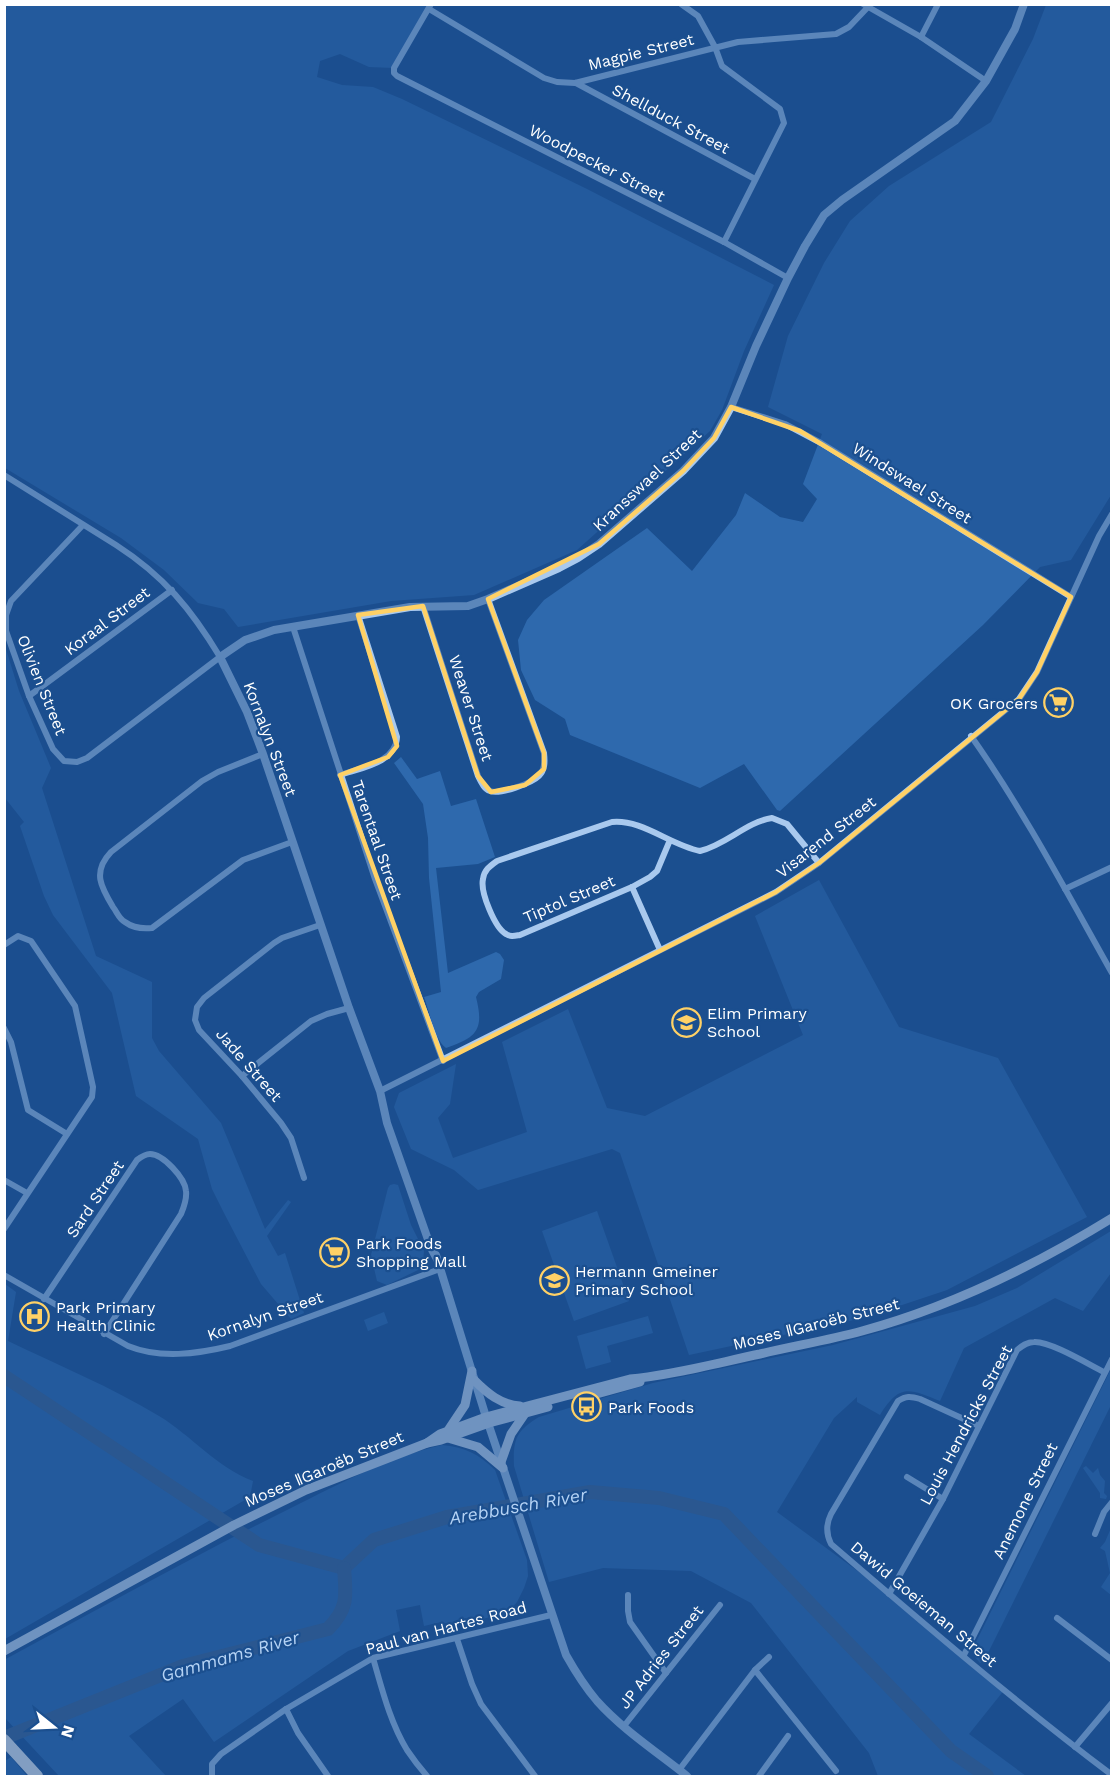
<svg xmlns="http://www.w3.org/2000/svg" width="1116" height="1781" font-family="'Work Sans',sans-serif">
<style>
.green{fill:#2e69ad}
.lines{fill:none;stroke-linecap:round;stroke-linejoin:round}
.river{stroke:#3c6290;stroke-width:14}
.minor{stroke:#a9c9ee;stroke-width:6}
.tertiary{stroke:#a9c9ee;stroke-width:8}
.secondary{stroke:#d6e6fa;stroke-width:9}
.motorway{stroke:#fff;stroke-width:12}
.marked{fill:none;stroke:#ffd166;stroke-width:4.5;stroke-linejoin:round}
.labels{text-anchor:middle;dominant-baseline:central;stroke-width:4.5;stroke-linejoin:round;paint-order:stroke}
.street-label{font-size:16px;fill:#fff;stroke:#1b4f8f}
.poi-label{font-size:16px;fill:#fff;stroke:#1b4f8f;text-anchor:start}
.water-label{font-size:18px;font-style:italic;fill:#b5d3f5;stroke:#1b4f8f}
</style>
<rect width="100%" height="100%" fill="#1b4f8f"/>
<!-- green -->
<g class="green">
<path d="M5,5H431L394,68L369,67L340,54L320,61L317,77L342,85L373,87L402,99L587,189L774,285L744,351L722,410L710,431L577,550L474,595L391,601L238,627L224,609L198,603L164,570L121,538L5,468Z"/>
<path d="M1046,5H1111V495L1071,560L1040,567L983,625L780,811L777,810L744,764L700,788L570,735L565,719L535,700L521,670L518,640L527,620L544,600L647,528L692,571L736,515L745,493L780,517L803,522L817,499L803,484L822,434L768,407L788,336L824,263L850,221L889,186L991,122L1033,39Z"/>
<path d="M4,643L19,691L51,768L42,788L96,956L152,982V1038L159,1051L221,1123L265,1229L288,1200L291,1202L267,1236L278,1256L285,1253L304,1313L291,1319L261,1284L224,1213L212,1189L198,1139L136,1096L112,993L53,915L44,896L20,826L24,822L5,798Z"/>
<path d="M401,757L417,779L440,771L451,806L476,799L495,857L478,864L436,868L448,973L496,952L500,954L504,960L501,979L479,992L476,997C484,1029 478,1037 446,1048C435,1041 429,1010 424,997L441,992L429,878L428,838L423,804L394,763Z"/>
<path d="M819,880L899,1027L998,1058L1087,1217L947,1290L863,1318L689,1355L620,1153L612,1149L478,1190L454,1170L411,1149L394,1107L399,1093L456,1064L450,1104L438,1118L453,1158L527,1132L502,1042L568,1009L607,1108L645,1116L803,1035L755,916Z"/>
<path d="M394,1184L398,1185L411,1225L424,1251L423,1263L418,1270L387,1285L377,1281L371,1255L388,1188L390,1185Z"/>
<path d="M597,1211L629,1301L574,1321L542,1231Z"/>
<path d="M1111,1231V1273L1083,1311L1055,1298L964,1348L940,1401C909,1389 900,1383 880,1415L857,1402V1397L834,1418L777,1512L889,1594L1005,1689L969,1734L1026,1776H878L869,1753L751,1603L691,1571L603,1568L549,1582L514,1466C513,1439 516,1431 539,1417L653,1383L833,1345L975,1306L1017,1288Z"/>
<path d="M5,1284L16,1292L8,1341C58,1365 111,1387 159,1416C192,1436 216,1467 253,1481L250,1497L5,1639Z"/>
<path d="M384,1312L388,1323L368,1331L364,1320Z"/>
<path d="M648,1316L653,1333L607,1346L611,1362L586,1369L577,1336Z"/>
<path d="M1111,1369V1405L984,1661L980,1663L975,1657V1644Z"/>
<path d="M442,1445C464,1447 479,1454 495,1470L527,1560L528,1576L524,1588L517,1602L508,1612L457,1626L441,1622L424,1626L420,1605L396,1610L400,1631L348,1651L214,1742L183,1699L129,1736L166,1776H59L5,1718L4,1660C99,1609 194,1556 291,1508C339,1484 389,1457 442,1445Z"/>
<path d="M1086,1466L1093,1473L1098,1468L1100,1475L1105,1481L1104,1493L1107,1496L1106,1499L1100,1498V1493L1083,1468Z"/>
<path d="M1111,1528V1595L1101,1587L1110,1573L1105,1551L1100,1548L1105,1542Z"/>
<path d="M11,1757L27,1776H5V1761Z"/>
</g>
<g class="lines">
<!-- river -->
<g class="river">
<path d="M4,1376L259,1545L344,1568L374,1540L447,1517L590,1492L659,1498L724,1514L951,1751L987,1776"/>
<path d="M4,1738L183,1666L328,1629C349,1608 346,1595 344,1568"/>
</g>
<!-- minor -->
<g class="minor">
<path d="M431,4L394,68V73L397,76L724,242L788,278"/>
<path d="M681,4L698,16L715,47L722,66L780,109L784,123L724,242"/>
<path d="M863,4L921,37L986,81"/>
<path d="M429,9L544,78L557,82L575,83L738,42L836,34L849,27L868,7"/>
<path d="M921,37L938,4"/>
<path d="M576,83L755,179"/>
<path d="M731,407L785,424L821,443L1071,597"/>
<path d="M4,475L116,545C164,576 191,609 220,657L87,758L77,762L64,761L53,749L29,696L6,631V615L11,601L83,525"/>
<path d="M423,606L478,776C481,782 484,789 490,791C500,795 532,783 539,776C545,770 545,762 544,753L488,599"/>
<path d="M293,627L375,879L443,1061"/>
<path d="M29,696L172,590"/>
<path d="M971,736C1024,811 1067,893 1112,973"/>
<path d="M263,754L218,772L202,781L111,852C92,872 101,887 113,907C117,912 119,919 125,922C133,928 142,929 152,928L243,860L292,842"/>
<path d="M340,775C360,768 396,763 397,737L358,615"/>
<path d="M670,840L657,871L650,877L632,887L520,935C514,936 511,937 506,934C495,928 480,892 483,879C484,870 490,866 497,861L612,822C642,819 670,845 700,851C726,845 746,822 772,818L787,824L819,863"/>
<path d="M632,887L660,950"/>
<path d="M1065,889L1112,867"/>
<path d="M4,945L18,936L31,941L75,1006L93,1087L92,1097L4,1229"/>
<path d="M4,1028L11,1042L28,1110L67,1134"/>
<path d="M242,1076L311,1021L327,1014L349,1008"/>
<path d="M380,1091L776,892L819,863L1019,699L1037,672L1099,536L1112,514"/>
<path d="M304,1178L291,1138L281,1123L242,1076L199,1030L195,1020L197,1007L204,998L274,943L282,938L320,925"/>
<path d="M4,1180L27,1193"/>
<path d="M4,1275L128,1346C160,1359 197,1354 230,1346L440,1269"/>
<path d="M44,1299L137,1160C141,1157 145,1154 150,1154C163,1154 185,1178 186,1191C187,1199 184,1207 181,1214L104,1334"/>
<path d="M979,1426L920,1399C910,1396 906,1396 898,1401L831,1514C826,1524 826,1534 831,1544C923,1623 1015,1702 1112,1775"/>
<path d="M907,1477L943,1499"/>
<path d="M1095,1534L1104,1512L1112,1502"/>
<path d="M889,1594L943,1499L1017,1350C1022,1346 1027,1342 1034,1342C1050,1341 1088,1364 1104,1372"/>
<path d="M628,1595V1611L630,1622L666,1673"/>
<path d="M1057,1618L1112,1660"/>
<path d="M457,1639L472,1684L481,1704L535,1776"/>
<path d="M964,1655L1112,1359"/>
<path d="M373,1658C382,1689 390,1722 407,1750C413,1759 420,1768 427,1776"/>
<path d="M755,1670L836,1771"/>
<path d="M286,1709L298,1733L328,1776"/>
<path d="M624,1726L720,1605"/>
<path d="M1075,1747L1112,1703"/>
<path d="M679,1770L755,1670L769,1657"/>
<path d="M212,1776V1764L221,1754L286,1709L373,1658L551,1615"/>
<path d="M759,1776L788,1736"/>
</g>
<!-- tertiary -->
<g class="tertiary">
<path d="M436,1255L486,1417L566,1655C575,1671 585,1687 597,1701C623,1730 657,1752 687,1776"/>
<path d="M437,1259L431,1248L387,1123L380,1091L349,1008L263,754L247,712L220,657L245,640L274,630L410,607L468,606L488,599L559,568L578,558L599,544L683,471L714,438L731,407L756,346L788,278L805,246L824,215L842,200L955,121L986,81L1015,29L1024,4"/>
</g>
<!-- secondary -->
<g class="secondary">
<path d="M474,1380C487,1393 501,1405 520,1406"/>
<path d="M593,1395L640,1382"/>
<path d="M449,1429L465,1405L472,1371"/>
<path d="M448,1438L478,1447L503,1468"/>
<path d="M427,1443L440,1434L486,1417L630,1379C673,1375 717,1363 760,1354C794,1346 829,1340 862,1331C950,1307 1034,1266 1112,1218"/>
<path d="M501,1462L511,1434L524,1415"/>
<path d="M4,1651L234,1525L306,1490L427,1443L441,1440L489,1423L548,1407"/>
</g>
<!-- motorway -->
<path class="motorway" d="M4,1740L37,1776"/>
</g>
<!-- marked area -->
<path d="M0 0H1116V1781H0ZM731,407L800,431L1071,597L1037,672L1019,699L819,863L776,892L443,1061L340,775L388,757L397,746L358,615L423,606L478,776L491,792L525,785L544,769V753L488,599L599,544L683,471L714,438Z" fill="#1b4f8f" fill-opacity=".55" fill-rule="evenodd"/>
<path class="marked" d="M731,407L800,431L1071,597L1037,672L1019,699L819,863L776,892L443,1061L340,775L388,757L397,746L358,615L423,606L478,776L491,792L525,785L544,769V753L488,599L599,544L683,471L714,438Z"/>
<!-- icons -->
<defs>
<symbol id="supermarket-ring" viewBox="-11 -11 22 22"><circle r="9.5" fill="#1b4f8f" stroke="#ffd166" stroke-width="1.5"/><path d="M-6-5.5h2.5l.6 2H6L4.5 2H-2.5L-4.4-4H-6ZM-1.5 3.2a1.3 1.3 0 1 0 .1 0ZM3 3.2a1.3 1.3 0 1 0 .1 0Z" fill="#ffd166"/></symbol>
<symbol id="school-ring" viewBox="-11 -11 22 22"><circle r="9.5" fill="#1b4f8f" stroke="#ffd166" stroke-width="1.5"/><path d="M0-5L7-2L0 1L-7-2ZM-4 1L0 2.5L4 1V4Q0 6-4 4Z" fill="#ffd166"/></symbol>
<symbol id="hospital-ring" viewBox="-11 -11 22 22"><circle r="9.5" fill="#1b4f8f" stroke="#ffd166" stroke-width="1.5"/><path d="M-5-5h3v3.5h4V-5h3V5h-3V1.5h-4V5h-3Z" fill="#ffd166"/></symbol>
<symbol id="bus-ring" viewBox="-11 -11 22 22"><circle r="9.5" fill="#1b4f8f" stroke="#ffd166" stroke-width="1.5"/><path d="M-5-6H5V4H4V6H2V4H-2V6H-4V4H-5ZM-3.5-4V0h7V-4ZM-3.5 1.2v1.5H-2V1.2ZM2 1.2v1.5H3.5V1.2Z" fill="#ffd166"/></symbol>
</defs>
<g fill-rule="evenodd">
<use href="#supermarket-ring" x="1042" y="686" width="33" height="33"/>
<use href="#school-ring" x="670" y="1006" width="33" height="33"/>
<use href="#supermarket-ring" x="318" y="1236" width="33" height="33"/>
<use href="#school-ring" x="538" y="1264" width="33" height="33"/>
<use href="#hospital-ring" x="18" y="1300" width="33" height="33"/>
<use href="#bus-ring" x="570" y="1390" width="33" height="33"/>
</g>
<g class="labels">
<!-- street labels -->
<g class="street-label">
<text transform="translate(641 52) rotate(-14)">Magpie Street</text>
<text transform="translate(671 119) rotate(28)">Shellduck Street</text>
<text transform="translate(597 163) rotate(27)">Woodpecker Street</text>
<text transform="translate(647 480) rotate(-43)">Kransswael Street</text>
<text transform="translate(912 483) rotate(32)">Windswael Street</text>
<text transform="translate(107 621) rotate(-37)">Koraal Street</text>
<text transform="translate(42 685) rotate(68)">Olivien Street</text>
<text transform="translate(471 708) rotate(72)">Weaver Street</text>
<text transform="translate(270 739) rotate(69)">Kornalyn Street</text>
<text transform="translate(826 837) rotate(-38)">Visarend Street</text>
<text transform="translate(377 840) rotate(71)">Tarentaal Street</text>
<text transform="translate(569 899) rotate(-23)">Tiptol Street</text>
<text transform="translate(249 1065) rotate(49)">Jade Street</text>
<text transform="translate(95 1199) rotate(-56)">Sard Street</text>
<text transform="translate(265 1316) rotate(-19)">Kornalyn Street</text>
<text transform="translate(816 1324) rotate(-14)">Moses ǁGaroëb Street</text>
<text transform="translate(966 1425) rotate(-62)">Louis Hendricks Street</text>
<text transform="translate(324 1469) rotate(-23)">Moses ǁGaroëb Street</text>
<text transform="translate(1025 1501) rotate(-64)">Anemone Street</text>
<text transform="translate(924 1604) rotate(40)">Dawid Goeieman Street</text>
<text transform="translate(446 1628) rotate(-15)">Paul van Hartes Road</text>
<text transform="translate(661 1657) rotate(-52)">JP Adries Street</text>
</g>
<!-- poi labels -->
<g class="poi-label">
<text x="1038" y="703" text-anchor="end">OK Grocers</text>
<text x="707" y="1013">Elim Primary<tspan x="707" dy="18">School</tspan></text>
<text x="356" y="1243">Park Foods<tspan x="356" dy="18">Shopping Mall</tspan></text>
<text x="575" y="1271">Hermann Gmeiner<tspan x="575" dy="18">Primary School</tspan></text>
<text x="56" y="1307">Park Primary<tspan x="56" dy="18">Health Clinic</tspan></text>
<text x="608" y="1407">Park Foods</text>
</g>
<!-- water labels -->
<g class="water-label">
<text transform="translate(518 1506) rotate(-10)">Arebbusch River</text>
<text transform="translate(230 1656) rotate(-16)">Gammams River</text>
</g>
</g>
<!-- border -->
<rect width="1116" height="1781" fill="none" stroke="#ffffff" stroke-width="12"/>
<!-- north arrow -->
<g transform="translate(54 1727) rotate(108)" stroke="#1b4f8f" stroke-width="4.5" paint-order="stroke">
<path d="M0-4.5L10 22L0 15L-10 22Z" fill="#ffffff"/>
<text y="-9" font-size="16" font-weight="bold" text-anchor="middle" fill="#ffffff">N</text>
</g>
</svg>
